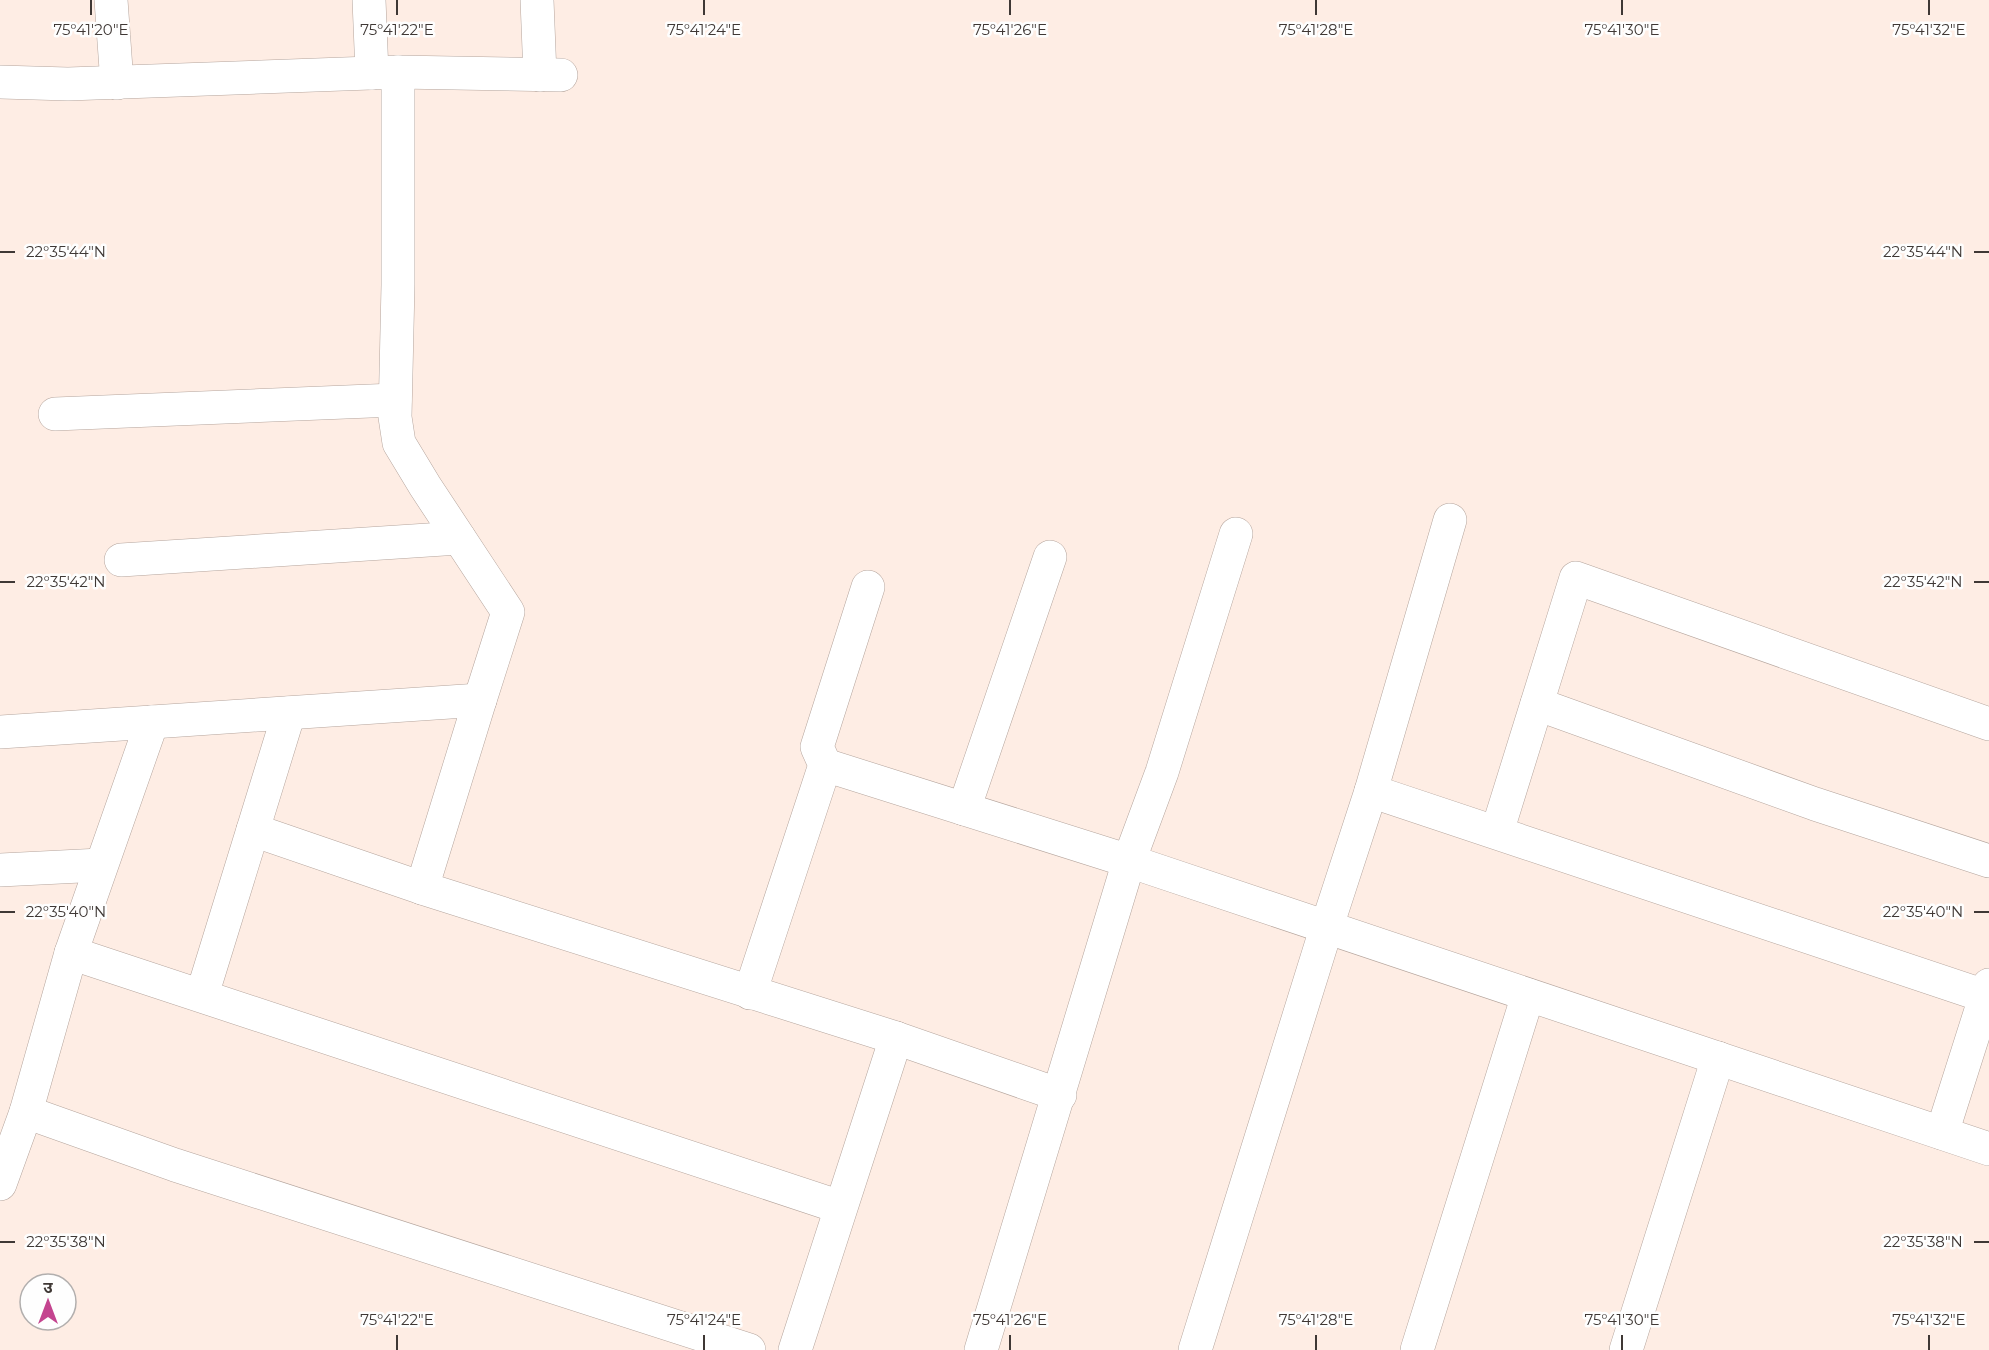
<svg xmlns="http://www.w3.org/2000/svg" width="1989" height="1350" font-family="Montserrat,'Noto Sans Devanagari',sans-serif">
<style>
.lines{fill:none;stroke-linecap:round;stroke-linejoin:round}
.minor-casing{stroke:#b5a59d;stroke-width:34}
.minor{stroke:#fff;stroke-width:33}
.ticks{fill:none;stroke:#3f3835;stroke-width:2}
.ticks-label{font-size:15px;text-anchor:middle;fill:#3f3835;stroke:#fefefe;stroke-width:5;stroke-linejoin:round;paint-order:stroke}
</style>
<rect width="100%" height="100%" fill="#feede4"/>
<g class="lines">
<defs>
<g id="minor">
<path d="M111,0L117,83"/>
<path d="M369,0L372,73"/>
<path d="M537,0L540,75"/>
<path d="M398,72V285L395,417L399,443L425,486L508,612L480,700"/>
<path d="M0,82L68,84L398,72L561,75"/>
<path d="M55,414L395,400"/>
<path d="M121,560L459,538"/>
<path d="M1537,704L1815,804L1989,861"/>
<path d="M152,722L480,700L422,888L896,1038L1060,1095"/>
<path d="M0,732L152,722L71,953L26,1112L0,1184"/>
<path d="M825,765L1129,861L1162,772L1236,534"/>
<path d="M1371,791L1985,996"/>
<path d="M964,809L1050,557"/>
<path d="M253,830L422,888"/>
<path d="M1497,832L1576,578L1989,724"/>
<path d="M0,870L101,865"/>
<path d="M71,953L840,1207"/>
<path d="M750,993L825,765L817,747L868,587"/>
<path d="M202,995L289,713"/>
<path d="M26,1112L175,1165L749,1350"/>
<path d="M1942,1133L1989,985"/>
<path d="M795,1350L896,1038"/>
<path d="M981,1350L1129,861L1989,1149"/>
<path d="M1195,1350L1327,926L1371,791L1450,520"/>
<path d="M1417,1350L1528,995"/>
<path d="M1626,1350L1718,1058"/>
</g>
</defs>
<!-- minor casing -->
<use href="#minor" class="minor-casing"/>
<!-- minor -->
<use href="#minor" class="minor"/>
</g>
<!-- ticks -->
<path class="ticks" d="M91,0V15M397,0V15M704,0V15M1010,0V15M1316,0V15M1622,0V15M1929,0V15M0,252H15M1974,252H1989M0,582H15M1974,582H1989M0,912H15M1974,912H1989M0,1242H15M1974,1242H1989M397,1335V1350M704,1335V1350M1010,1335V1350M1316,1335V1350M1622,1335V1350M1929,1335V1350"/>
<g class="ticks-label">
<text x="91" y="35">75°41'20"E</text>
<text x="397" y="35">75°41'22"E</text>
<text x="704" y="35">75°41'24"E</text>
<text x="1010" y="35">75°41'26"E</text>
<text x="1316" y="35">75°41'28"E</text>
<text x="1622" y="35">75°41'30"E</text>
<text x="1929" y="35">75°41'32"E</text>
<text x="66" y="257">22°35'44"N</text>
<text x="1923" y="257">22°35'44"N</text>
<text x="66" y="587">22°35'42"N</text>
<text x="1923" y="587">22°35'42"N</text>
<text x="66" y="917">22°35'40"N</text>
<text x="1923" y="917">22°35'40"N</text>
<text x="66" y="1247">22°35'38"N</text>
<text x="1923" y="1247">22°35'38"N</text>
<text x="397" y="1325">75°41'22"E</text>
<text x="704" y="1325">75°41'24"E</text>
<text x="1010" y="1325">75°41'26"E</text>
<text x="1316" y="1325">75°41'28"E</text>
<text x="1622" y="1325">75°41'30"E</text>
<text x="1929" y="1325">75°41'32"E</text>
</g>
<!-- north arrow -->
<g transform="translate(48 1302)"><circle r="28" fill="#fefefe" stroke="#b2afae" stroke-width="1.5"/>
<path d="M0-4.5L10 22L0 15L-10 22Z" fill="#c4448f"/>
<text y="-9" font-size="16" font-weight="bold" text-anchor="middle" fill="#3f3835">उ</text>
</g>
</svg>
